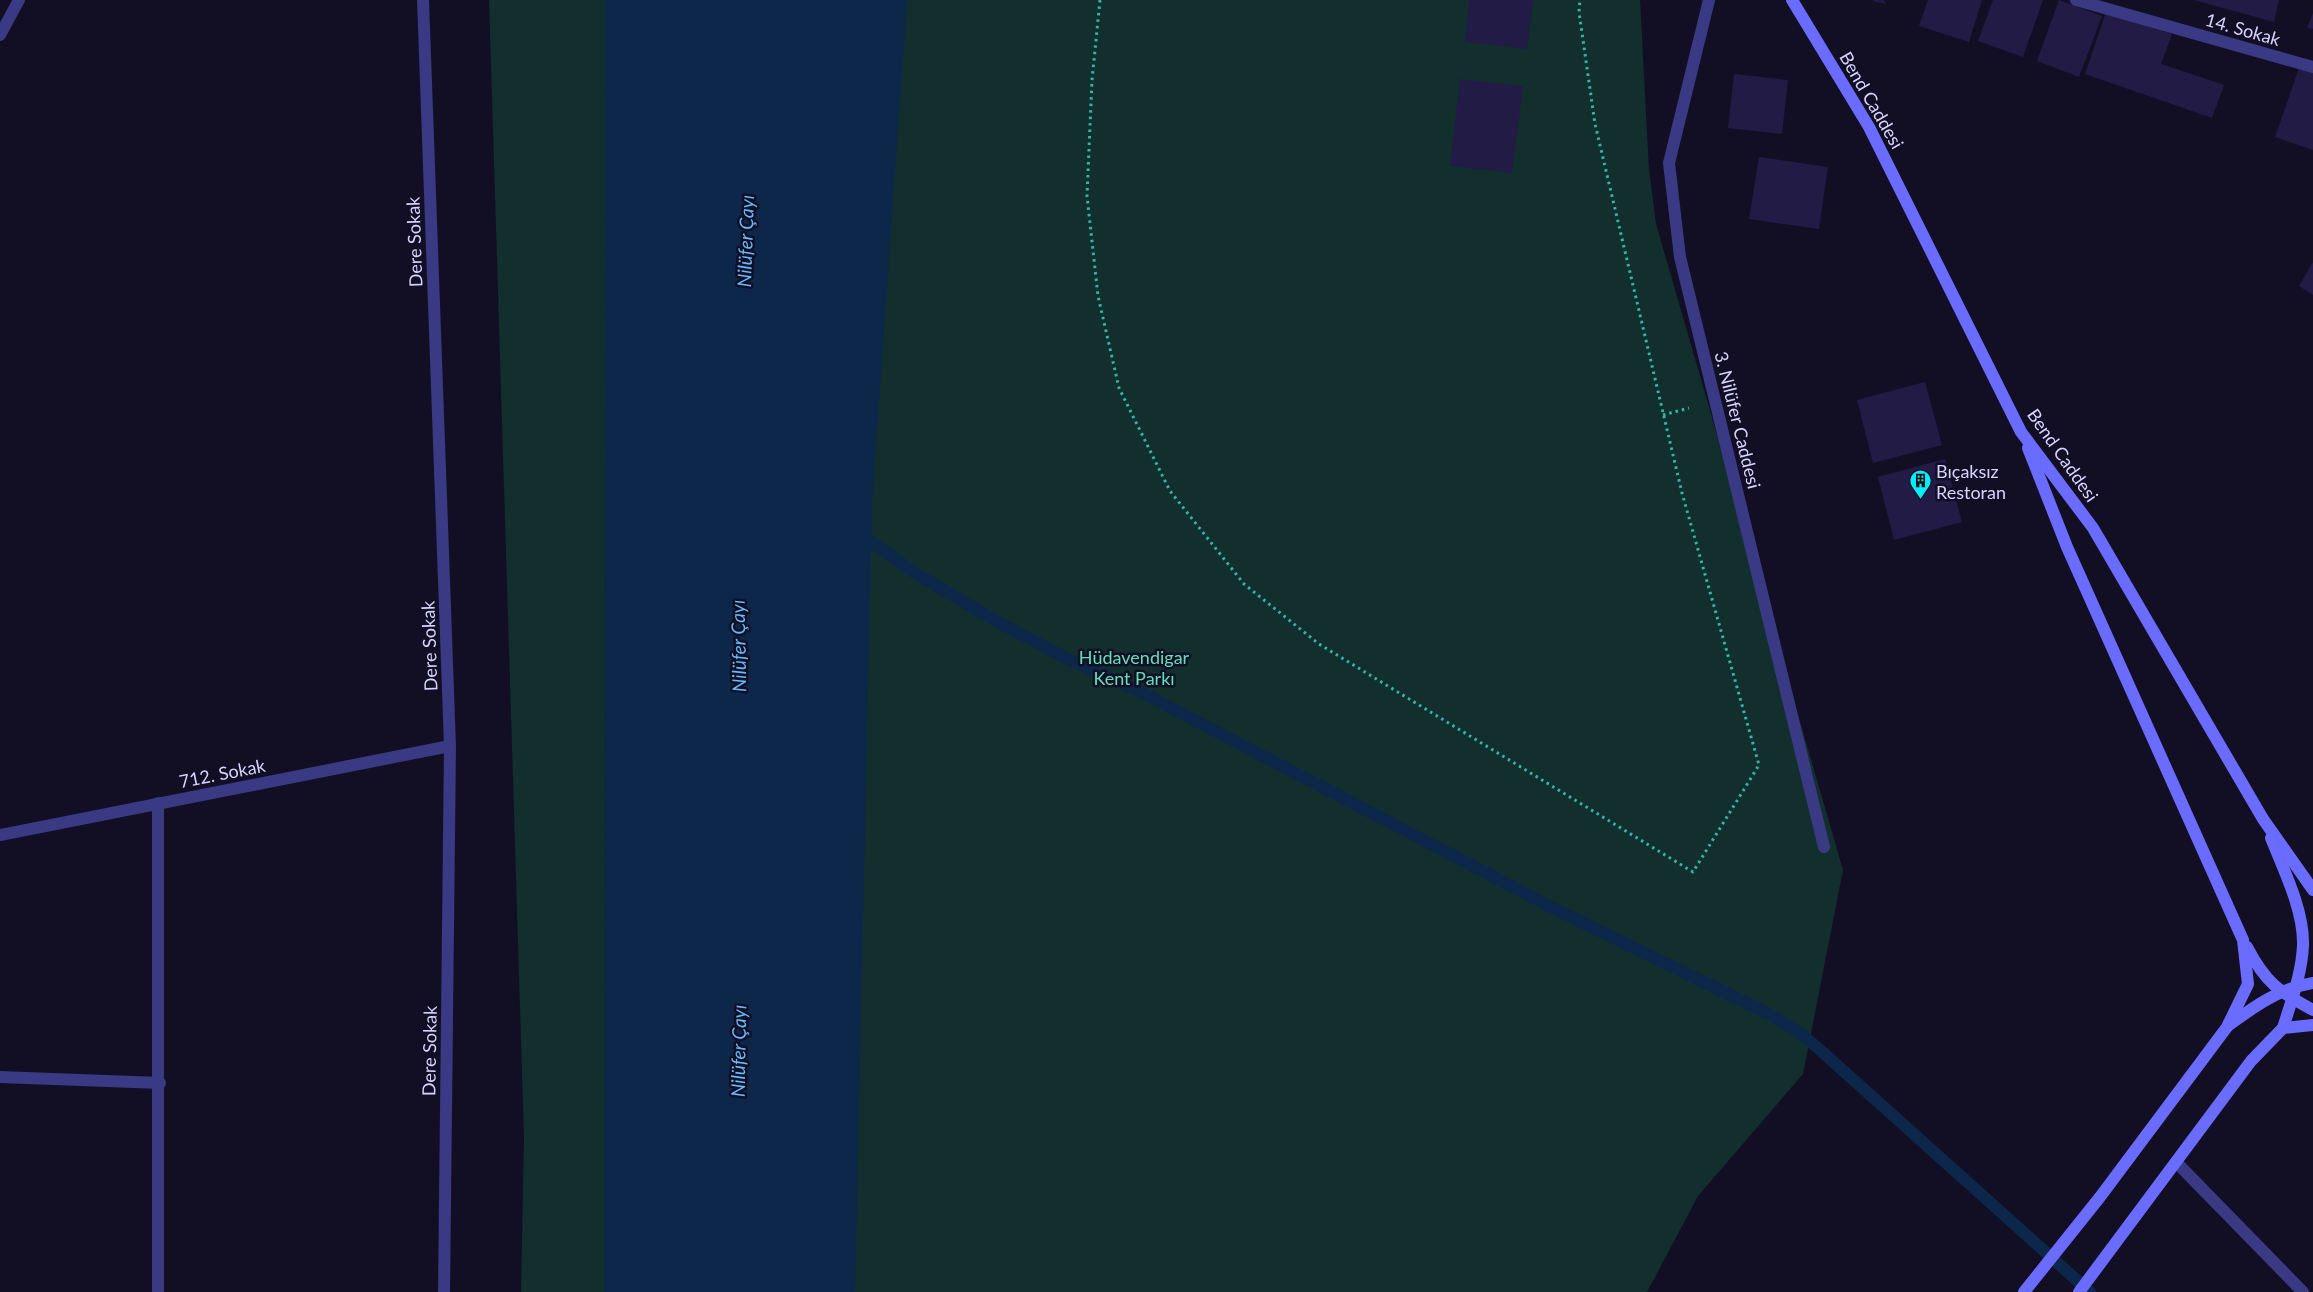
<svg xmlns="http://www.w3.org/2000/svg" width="2313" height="1292" font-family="Lato,sans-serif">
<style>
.green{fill:#122f2d}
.water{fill:#0d274b}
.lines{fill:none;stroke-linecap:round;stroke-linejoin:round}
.stream{stroke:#0d274b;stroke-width:12}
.building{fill:#221b46}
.path{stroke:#2eb7aa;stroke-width:3;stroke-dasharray:2.5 4;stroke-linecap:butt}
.minor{stroke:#393984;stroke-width:12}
.tertiary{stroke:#393984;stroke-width:12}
.secondary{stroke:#6a6cff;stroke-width:12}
.labels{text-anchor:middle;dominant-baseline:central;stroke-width:5;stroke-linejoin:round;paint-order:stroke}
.street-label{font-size:18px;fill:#d6d3ff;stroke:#120f25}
.poi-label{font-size:18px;fill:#d6d3ff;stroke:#120f25;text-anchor:start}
.park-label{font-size:18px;fill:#5ee0ba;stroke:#120f25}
.water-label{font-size:19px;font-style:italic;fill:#61bcff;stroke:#120f25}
</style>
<rect width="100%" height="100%" fill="#120f25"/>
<!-- green -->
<path class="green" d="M489,0H1640L1649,170L1656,224L1843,870L1803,1074L1698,1196L1647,1292H521L524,1137Z"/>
<!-- water -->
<path class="water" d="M605,0H907L872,504L855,1292H604Z"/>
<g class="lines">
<!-- stream -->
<path class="stream" d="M857,532L915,573L996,621L1066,658L1139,691L1555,909L1769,1014L1801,1034L1819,1049L2090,1292"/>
</g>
<!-- building -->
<g class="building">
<path d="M1469,0H1533L1527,49L1465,42Z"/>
<path d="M1873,0H1884L1886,4L1873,1Z"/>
<path d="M1928,0H1982L1969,42L1919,26Z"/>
<path d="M1993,0H2043L2023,57L1978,41Z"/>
<path d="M2059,0L2102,16L2079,77L2037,61Z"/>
<path d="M2194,0H2279L2274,22Z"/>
<path d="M2106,12L2172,34L2161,64L2224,85L2212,118L2085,74Z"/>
<path d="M2313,13V29L2307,28Z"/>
<path d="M2299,68L2313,73V150L2275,137Z"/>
<path d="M1734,74L1788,80L1782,134L1728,128Z"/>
<path d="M1460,79L1523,86L1512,173L1450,166Z"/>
<path d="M1759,157L1828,167L1819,229L1749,219Z"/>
<path d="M2313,262V295L2299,286Z"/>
<path d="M1925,382L1942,445L1873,463L1857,400Z"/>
<path d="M1945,459L1962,522L1894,540L1878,477Z"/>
</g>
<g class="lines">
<!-- path -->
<g class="path">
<path d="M1100,0L1092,80L1087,196L1098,296L1119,388L1170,491L1244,584L1319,644L1693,872L1759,765L1682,493L1595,124L1579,12L1580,0"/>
<path d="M1663,415L1689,408"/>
</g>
<!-- minor -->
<g class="minor">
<path d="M1709,0L1669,163L1680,257L1824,847"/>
<path d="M2076,0L2313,67"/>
<path d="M0,35L19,0"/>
<path d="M158,803V1292"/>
<path d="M0,835L450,746"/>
<path d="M0,1077L160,1083"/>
<path d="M2176,1162L2303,1292"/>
</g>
<!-- tertiary -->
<path class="tertiary" d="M423,0L450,746L444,1292"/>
<!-- secondary -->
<g class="secondary">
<path d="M1792,0L1869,127L2021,432L2093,528L2263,819L2313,890"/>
<path d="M2271,838C2284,870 2304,911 2303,945C2302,973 2291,1002 2283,1028"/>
<path d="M2247,947C2265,982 2279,992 2313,1010"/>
<path d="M2229,1025C2255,1006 2280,988 2313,983"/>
<path d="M2024,1292L2100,1197L2227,1027L2248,984L2243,940L2067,547L2028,448"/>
<path d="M2079,1292L2251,1061L2283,1028L2313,1025"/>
</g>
</g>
<!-- icons -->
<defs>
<symbol id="building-pin" viewBox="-11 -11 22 30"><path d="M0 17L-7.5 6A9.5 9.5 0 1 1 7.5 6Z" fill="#00eefe" stroke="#120f25"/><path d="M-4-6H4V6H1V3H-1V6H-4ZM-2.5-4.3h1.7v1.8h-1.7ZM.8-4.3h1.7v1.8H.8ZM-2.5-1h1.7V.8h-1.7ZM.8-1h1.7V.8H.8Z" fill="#111"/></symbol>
</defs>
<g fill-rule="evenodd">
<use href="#building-pin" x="1908" y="468" width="25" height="34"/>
</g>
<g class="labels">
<!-- street labels -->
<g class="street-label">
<text transform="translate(2243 29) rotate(16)">14. Sokak</text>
<text transform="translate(1872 100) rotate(60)">Bend Caddesi</text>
<text transform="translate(414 242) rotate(-92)">Dere Sokak</text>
<text transform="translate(1738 420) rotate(76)">3. Nilüfer Caddesi</text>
<text transform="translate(2063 455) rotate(55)">Bend Caddesi</text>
<text transform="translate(429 646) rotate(-92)">Dere Sokak</text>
<text transform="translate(222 773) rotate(-11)">712. Sokak</text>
<text transform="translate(429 1051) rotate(-89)">Dere Sokak</text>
</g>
<!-- poi labels -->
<g class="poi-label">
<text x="1936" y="471">Bıçaksız<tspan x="1936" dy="21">Restoran</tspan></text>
</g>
<!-- park labels -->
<g class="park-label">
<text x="1134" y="657">Hüdavendigar<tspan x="1134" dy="21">Kent Parkı</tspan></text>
</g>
<!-- water labels -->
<g class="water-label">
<text transform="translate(745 241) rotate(-88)">Nilüfer Çayı</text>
<text transform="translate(738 646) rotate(-91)">Nilüfer Çayı</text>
<text transform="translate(738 1051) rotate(-89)">Nilüfer Çayı</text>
</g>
</g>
</svg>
